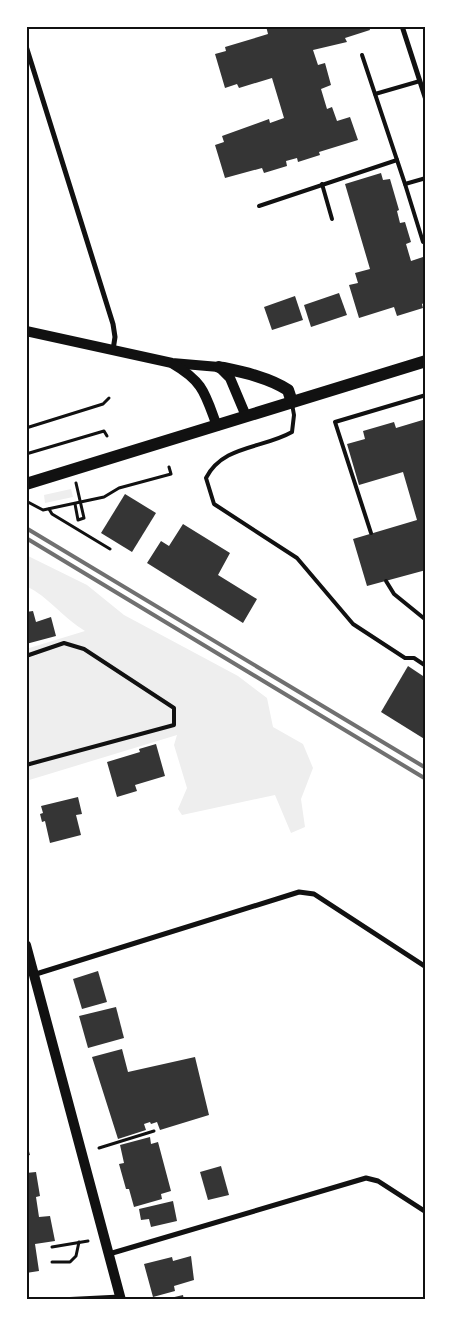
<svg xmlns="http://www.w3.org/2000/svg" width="452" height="1326" font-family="'Open Sans',sans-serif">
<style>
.green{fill:#eee}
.building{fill:#353535}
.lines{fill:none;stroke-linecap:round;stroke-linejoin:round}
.path{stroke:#111;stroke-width:3}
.service{stroke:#111;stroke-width:4}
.minor{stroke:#111;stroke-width:5}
.secondary{stroke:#111;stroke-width:10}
.primary{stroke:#111;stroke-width:12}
.rail{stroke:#707070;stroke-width:4}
.neatline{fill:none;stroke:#111;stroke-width:2}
</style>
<rect width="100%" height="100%" fill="#fff"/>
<!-- green -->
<g class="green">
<path d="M71,489L73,497L45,503L44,495Z"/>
<path d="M26,555L87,585L124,615L238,676L267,698L273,727L303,744L313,768L301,799L305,827L291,833L275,795L182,815L178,809L187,788L174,745L177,735L26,781V649L85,631C63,618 49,597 26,586Z"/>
</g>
<!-- building -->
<g class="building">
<path d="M266,26H369L370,30L345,38L347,42L313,50L318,65L325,63L331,85L321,89L327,109L332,107L337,121L350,117L358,140L319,152L320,155L298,162L297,158L286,161L287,166L264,173L262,168L225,178L215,145L224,142L222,136L269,119L270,123L284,118L272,78L239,88L237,84L225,88L215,54L226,51L225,47L268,34Z"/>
<path d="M381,173L383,180L390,179L399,210L397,211L400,223L405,222L411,242L406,244L411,261L426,256V302L422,304L423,308L397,316L394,307L359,318L349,285L358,283L355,273L370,269L345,184Z"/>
<path d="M339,293L347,315L311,327L304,305Z"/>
<path d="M295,296L303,320L272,330L264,307Z"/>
<path d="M426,419V570L367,586L353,539L417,520L403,472L359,485L347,444L365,439L363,431L394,422L396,428Z"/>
<path d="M125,494L156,513L132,552L101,533Z"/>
<path d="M183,524L230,553L218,575L257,599L243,623L147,563L161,541L169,546Z"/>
<path d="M33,611L36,622L51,617L56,636L26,644V612Z"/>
<path d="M408,666L426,678V740L381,712Z"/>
<path d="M156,744L165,776L135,785L137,791L117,797L107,762L140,752L139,749Z"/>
<path d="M78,797L82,814L76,815L81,835L50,843L45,821L42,822L40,814L43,813L41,806Z"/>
<path d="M98,971L107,1002L82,1009L73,979Z"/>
<path d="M116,1007L124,1038L88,1048L79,1016Z"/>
<path d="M122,1049L128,1072L195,1057L209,1115L160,1130L157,1122L151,1124L150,1122L144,1124L146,1130L118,1139L92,1057Z"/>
<path d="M150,1137L151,1144L158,1142L171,1191L161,1194L162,1199L134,1207L129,1189H126L119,1164L124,1163L120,1145Z"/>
<path d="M26,1140L30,1155L26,1156Z"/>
<path d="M221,1166L229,1195L208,1200L200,1172Z"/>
<path d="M36,1172L40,1196L36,1197L39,1217L50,1216L55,1241L35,1244L39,1271L26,1273V1173Z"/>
<path d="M173,1201L177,1221L151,1227L149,1219L141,1220L139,1209Z"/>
<path d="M191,1256L194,1280L174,1286L175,1291L153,1297L144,1264L172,1257L173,1261Z"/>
<path d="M183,1295L184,1300H166V1299Z"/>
</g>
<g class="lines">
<!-- path -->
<g class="path">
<path d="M26,428L103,404L109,398"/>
<path d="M26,454L104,431L107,436"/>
<path d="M26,501L43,510L104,497L119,488L171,474L169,467"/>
<path d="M75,504L78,520L84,518L76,483"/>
<path d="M49,509L52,514L110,549"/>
<path d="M99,1148L154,1131"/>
<path d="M52,1247L88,1241"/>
<path d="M52,1262H70L76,1256L79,1242"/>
</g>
<!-- service -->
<g class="service">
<path d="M362,55L397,160"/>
<path d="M375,94L420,81"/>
<path d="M322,184L332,219"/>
<path d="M405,184L423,242"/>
<path d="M259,206L397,160L405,184L426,178"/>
<path d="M292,404L294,415L292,432C262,449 223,445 206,478L214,504L297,558L353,624L405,658H414L426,666"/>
<path d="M371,533L335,422L426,395"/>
<path d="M386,581L394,594L426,620"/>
<path d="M26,656L64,643L84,649L174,708V725L26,765"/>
</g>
<!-- minor -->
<g class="minor">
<path d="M402,26L426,100"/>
<path d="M26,46L113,324L115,337L113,350"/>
<path d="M36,974L299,892L314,894L426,967"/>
<path d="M109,1254L366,1178L378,1181L426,1212"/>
<path d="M60,1300L120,1297"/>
</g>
<!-- secondary -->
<g class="secondary">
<path d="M26,331L172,363L219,367L230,378L246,416"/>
<path d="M173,364C204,382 205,394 217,426"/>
<path d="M26,945L121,1300"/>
</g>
<!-- primary -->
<g class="primary">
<path d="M219,367C242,372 268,377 288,390L292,402"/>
<path d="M26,484L426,361"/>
</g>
<!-- rail -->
<g class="rail">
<path d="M26,528L426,768"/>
<path d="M26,538L426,779"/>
</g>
</g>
<!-- border -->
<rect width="452" height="1326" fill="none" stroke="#ffffff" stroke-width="55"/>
<rect x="28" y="28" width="396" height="1270" class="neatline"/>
</svg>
